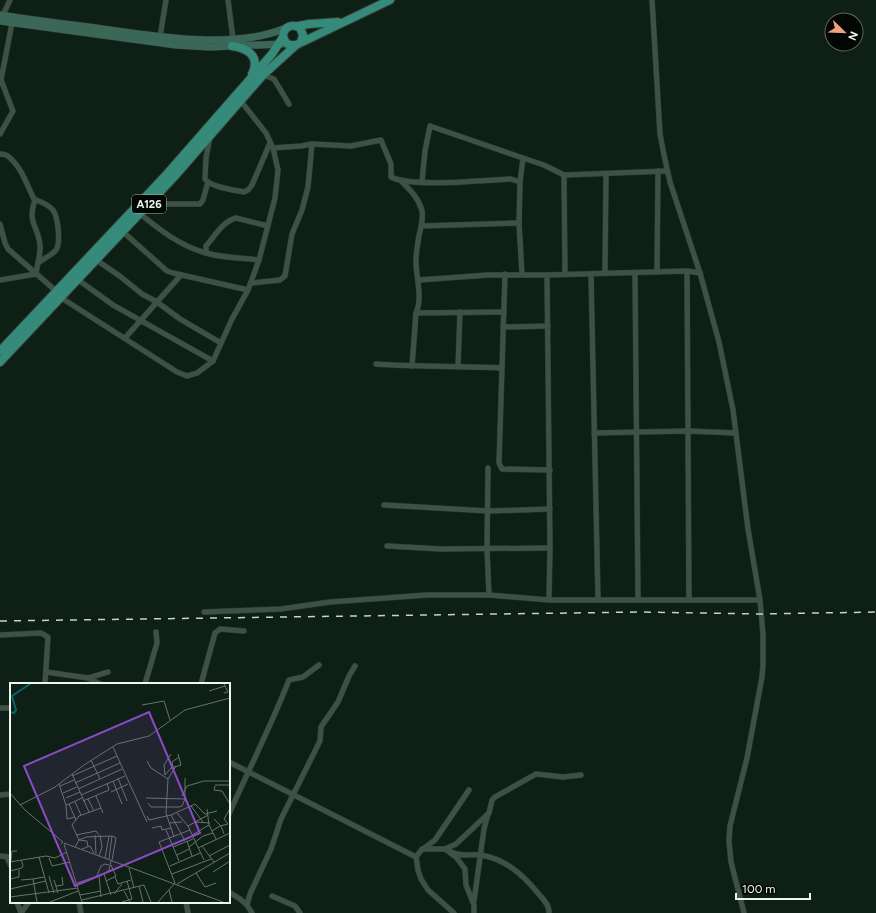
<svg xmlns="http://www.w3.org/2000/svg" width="876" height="913" font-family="Figtree,sans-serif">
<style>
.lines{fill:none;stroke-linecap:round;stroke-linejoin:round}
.minor-casing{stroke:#2f3932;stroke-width:6}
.secondary-casing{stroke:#2f3932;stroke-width:8}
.trunk-casing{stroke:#2f3932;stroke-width:10}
.minor{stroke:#3e5145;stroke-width:5}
.secondary{stroke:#3b6758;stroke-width:7}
.trunk{stroke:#368a79;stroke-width:8}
.rail{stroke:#c6d2ca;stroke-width:1.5;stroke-dasharray:7 7;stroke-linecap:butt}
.labels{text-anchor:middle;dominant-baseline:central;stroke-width:3;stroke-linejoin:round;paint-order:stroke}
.shield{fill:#030704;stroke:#a6afa8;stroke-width:1}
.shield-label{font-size:11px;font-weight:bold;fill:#ecf7ef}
.inset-river{fill:none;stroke:#05656a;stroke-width:2}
.inset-road{fill:none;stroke:#67756c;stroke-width:1}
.view{fill:#8c4ac6;fill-opacity:0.15;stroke:#8c4ac6;stroke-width:2}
.inset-edge{fill:none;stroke:#ecf7ef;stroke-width:2}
</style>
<rect width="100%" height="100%" fill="#0e1f15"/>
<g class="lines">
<defs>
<g id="minor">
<path d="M228,0L233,39"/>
<path d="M652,0L660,134L664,155L670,182L700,273L719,342L733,410L748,529L760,600L763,634V665L762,677L747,758L730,826L729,841L731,862L744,913"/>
<path d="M3,15L10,0"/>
<path d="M160,37L166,0"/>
<path d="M263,75L274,79L289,104"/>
<path d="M0,134L13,111L1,80L12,23"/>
<path d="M210,137L206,158L205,179C210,187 234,190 244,192L248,190L252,185L270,143"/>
<path d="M273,148L301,146L312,144L351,146L381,140L391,164V177C412,188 485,180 511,179L520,182L523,158L544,165L564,175L667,171"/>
<path d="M0,154C3,154 7,155 9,157C22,168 27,185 34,199C41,202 48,204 53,210C58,217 61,243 56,250C52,255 43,259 38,263"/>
<path d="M564,175L565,274"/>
<path d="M401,181C410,190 419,198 422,211C424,221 419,232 418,242C417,248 416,255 416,261C416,278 423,297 416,313L412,366"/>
<path d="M422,182L425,151L430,126L523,158"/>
<path d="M520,182L519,223L522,274"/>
<path d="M35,200C27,224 38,225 40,245C41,254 37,265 36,274"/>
<path d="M148,204H200L203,200L208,182"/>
<path d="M139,213C160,230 180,246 206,253C223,258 242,258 259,260"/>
<path d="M0,224L5,243L8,249L56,291"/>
<path d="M421,226L519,223"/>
<path d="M122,231L167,271L173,273L248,290"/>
<path d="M207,253L206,250V246C214,237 223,221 236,218L268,226"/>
<path d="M95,259L121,277L142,294L157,302L180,319L221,343"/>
<path d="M687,271L689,599"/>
<path d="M657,272L658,171"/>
<path d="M605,273L606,174"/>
<path d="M635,273L638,599"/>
<path d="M505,274L499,463L502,469L550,470"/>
<path d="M591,274L598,599"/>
<path d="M547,275L550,548L549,600"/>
<path d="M77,279L113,305L213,361L232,319L248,290L259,260L275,198L278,170L273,148L266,133L240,100"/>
<path d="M0,280L36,274"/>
<path d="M419,280L488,275H547L687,271L700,273"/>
<path d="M251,283L280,280L285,276L292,234L302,210L308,187L312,144"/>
<path d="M60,297L177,372L187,376L197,373L213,361"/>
<path d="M416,313L504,312"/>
<path d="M503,327L548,326"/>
<path d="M125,338L181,275"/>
<path d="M376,364C418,367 460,366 502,368"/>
<path d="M458,366L460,312"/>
<path d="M594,433L688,431L736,433"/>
<path d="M488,468L487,549L489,595"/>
<path d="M384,505L489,511L550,509"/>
<path d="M387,546L441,549L550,548"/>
<path d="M204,612L281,609L330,602L427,595H489L549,600H760"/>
<path d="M0,635L41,633L48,637L45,684"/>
<path d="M46,672L88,678L100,684"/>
<path d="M88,678L108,672"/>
<path d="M145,684L157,643L156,632"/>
<path d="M201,684L215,633L220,629L244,631"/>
<path d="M0,708H11"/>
<path d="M229,762L416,857"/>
<path d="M0,795L11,794"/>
<path d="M229,814C249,769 271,726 289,680L303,677L319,665"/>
<path d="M423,849L435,840L469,790"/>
<path d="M0,856L11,857"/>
<path d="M7,857L11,866"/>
<path d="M229,892L240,899L247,905"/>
<path d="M272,896L295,906L300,913"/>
<path d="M474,901L484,829L488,814"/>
<path d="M17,902L21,913"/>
<path d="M79,902L81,913"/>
<path d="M186,902L188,913"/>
<path d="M21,913L29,902"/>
<path d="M252,913L247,905L250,894L271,849L281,819L320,741L321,727L338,702L349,676L355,666"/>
<path d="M454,913L428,890L421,879L418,870L416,857L422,849H445L456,844L489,813L492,800L495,797L536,774L563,777L581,775"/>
<path d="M474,913V905L466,885L465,869L456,857L445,849C449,851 453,853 457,854C464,856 474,854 481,855C505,859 522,874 537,892C542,898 550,905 549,913"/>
</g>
<g id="secondary">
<path d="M0,15C32,20 64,24 96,28C151,36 236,51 288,27"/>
<path d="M0,21L176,45L210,47L282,44"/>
</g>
<g id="trunk">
<path d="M298,26L309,24L338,22"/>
<path d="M301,42L303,35L300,28C288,20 276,35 289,45H296L390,0"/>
<path d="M232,46C247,48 261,56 252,74"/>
<path d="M0,351L167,174L272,54L283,37"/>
<path d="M0,362L174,177L263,75L296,45"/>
</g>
</defs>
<!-- minor casing -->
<use href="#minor" class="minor-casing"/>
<!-- secondary casing -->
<use href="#secondary" class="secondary-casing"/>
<!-- trunk casing -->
<use href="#trunk" class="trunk-casing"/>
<!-- minor -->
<use href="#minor" class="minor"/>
<!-- secondary -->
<use href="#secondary" class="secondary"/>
<!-- trunk -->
<use href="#trunk" class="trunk"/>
<!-- rail -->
<path class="rail" d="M0,621L640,612L761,614L876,612"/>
</g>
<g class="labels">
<!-- shield labels -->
<rect class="shield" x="132" y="195" width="34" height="18" rx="3"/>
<g class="shield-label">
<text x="149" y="204">A126</text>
</g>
</g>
<!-- overview -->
<g transform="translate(10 683)">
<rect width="220" height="220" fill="#0e1f15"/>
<path class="inset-river" d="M0,29L4,30L6,27L2,13L20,1"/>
<path class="inset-road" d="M199,8L215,3M214,10L218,9L214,1M132,22L154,18L160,37M103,64L137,139M161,71L154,82L155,92L161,85L171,82L168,71M81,77L90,96M137,78L141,85L158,96M163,84L162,79L169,74M62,91L79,129M62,93L107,73M108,95L117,118M103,98L112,121M65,100L110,80M49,101L56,122L59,121L66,137M205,102H220M50,103L64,97M205,103L204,107L212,108L220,121M68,106L112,86M101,109L118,101M0,110L15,127L53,159L51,161M53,110L67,104M71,112L115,93M86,113L93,130M172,113L177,103L194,98H220M56,115L70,109M136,115L175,116V95M78,116L84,128M73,118L99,107L97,100M65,119L71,132M138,120L141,124H169L172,123L175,116M59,121L72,115M10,122L45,104L74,82L107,61L139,53L175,27L220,15M56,122L57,136L65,134M181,123L193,139M197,126L199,142L206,156M167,130L178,143L194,177M161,132L185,121L195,131L207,128M137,133L139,137L161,132L175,158M204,136L211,143L214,151M185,139L200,140M159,140L172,139M178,143L198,132M142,145L151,143L152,147L161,145M156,147L169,178M202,148L210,143L218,141L214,136L220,126M66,152L86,148L89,152M85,152L86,171M182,152L199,142M102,153L106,155L102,177M164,154L156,130L158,96L166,83M69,157L62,142L69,133L91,125M69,157L77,158L78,164M177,158L182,173M54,160L213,219M54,161L72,219M192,163L204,179M65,164L69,157L76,154L102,153L99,176M163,164L183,156M179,164L193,153L203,150M188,165L220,150M72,166L80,163L84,170M167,172L179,166M89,173L92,164L90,152M199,173L220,162M29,174L39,210M39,175L42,183L60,179M95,175L99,153M1,178L2,168H7M0,179L36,173L45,175L57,169M160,183L190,170M119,185L124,205M0,188L12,185L13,182L11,177M203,189L220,178M186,190L195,204L206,200M94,191L101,212M162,191L201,176M39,193L44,210M89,193L91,214M105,194L108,201L121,197M86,195L91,183L95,181L99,182M0,196L9,194V187M11,197L23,196M44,197L48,210M96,198L106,193L101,182M67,200L94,191L99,187L101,178M167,201L220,170M46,203L53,202L52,194M129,203L133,219M0,206L36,198M159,207L162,219M114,208L120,219M104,211L112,201M70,212L91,208M0,214L68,205M72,217L134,202L141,219M27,219L23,196L34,194M40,219L68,208M112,219L122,216L117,198M148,219L165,200L149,159L180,147"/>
<path class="view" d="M139,29L190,150L65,203L14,83Z"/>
<rect width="220" height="220" class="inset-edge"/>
</g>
<!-- north arrow -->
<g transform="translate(844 32) rotate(113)"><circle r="19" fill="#030704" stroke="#606762"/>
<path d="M0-3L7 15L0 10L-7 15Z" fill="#f1a17d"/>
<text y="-6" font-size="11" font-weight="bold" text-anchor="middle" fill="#ecf7ef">N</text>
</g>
<!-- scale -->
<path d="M736 893v6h74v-6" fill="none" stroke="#ecf7ef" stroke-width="2"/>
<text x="742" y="893" font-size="12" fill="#ecf7ef" stroke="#030704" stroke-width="3" paint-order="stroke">100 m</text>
</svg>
